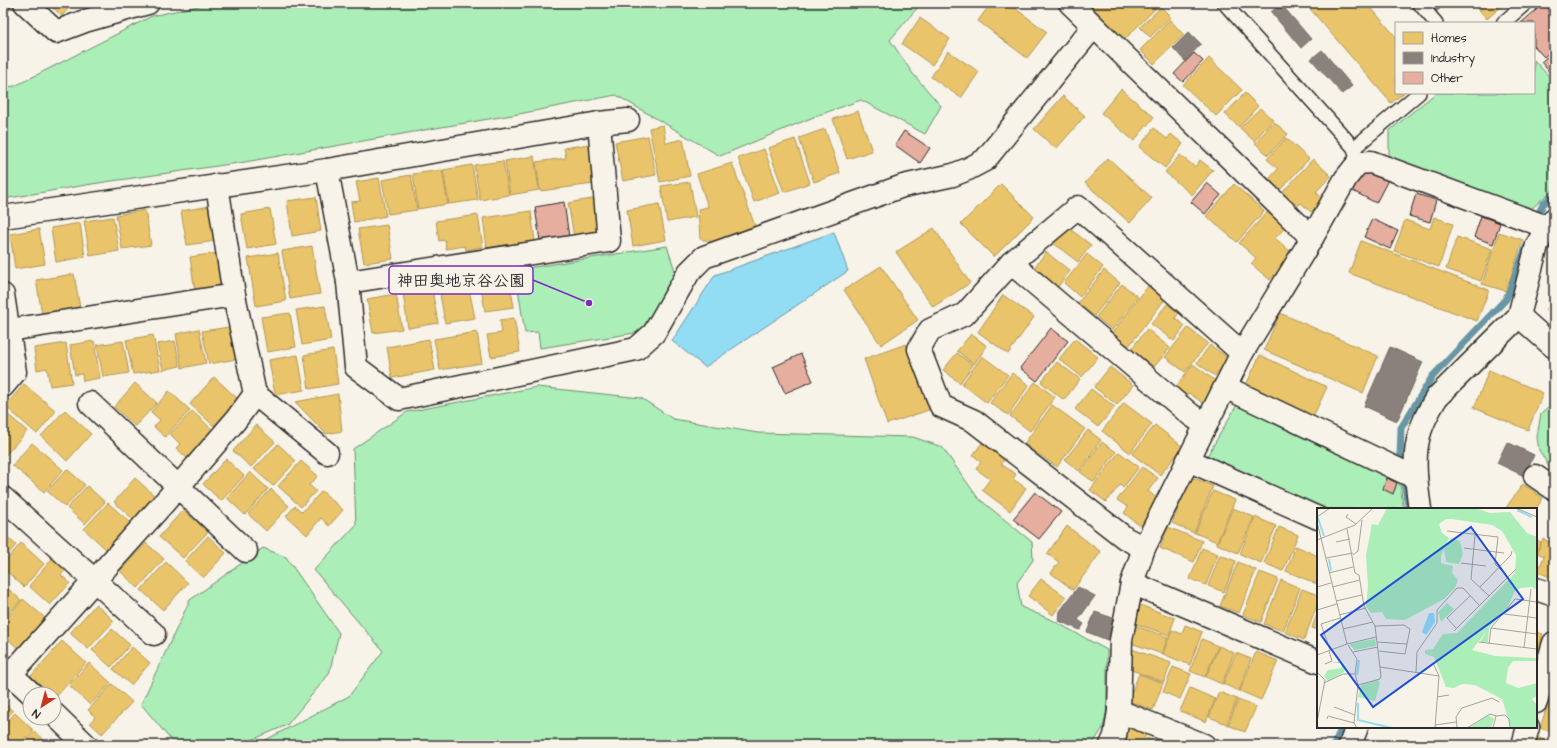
<svg xmlns="http://www.w3.org/2000/svg" width="1557" height="748" font-family="'Architects Daughter','Klee One',sans-serif">
<style>
.green{fill:#aceeb7;stroke:#6c8c71}
.water{fill:#93ddf4;stroke:#6996a4}
.homes{fill:#e9c46a;stroke:#b09657}
.industry{fill:#8a817c;stroke:#6e6764}
.lines{fill:none;stroke-linecap:round;stroke-linejoin:round}
.stream{stroke:#6996a4;stroke-width:7}
.building{fill:#e6ae9e;stroke:#2b2b2b}
.service-casing{stroke:#2b2b2b;stroke-width:16}
.minor-casing{stroke:#2b2b2b;stroke-width:25}
.service{stroke:#f7f3e8;stroke-width:13}
.minor{stroke:#f7f3e8;stroke-width:22}
.inset-river{fill:none;stroke:#93ddf4;stroke-width:2}
.inset-road{fill:none;stroke:#a5a39c;stroke-width:1}
.view{fill:#1d4ed8;fill-opacity:0.15;stroke:#1d4ed8;stroke-width:2}
.inset-edge{fill:none;stroke:#2b2b2b;stroke-width:2}
.leader{fill:none;stroke:#7b2cbf;stroke-width:1.5}
.callout-dot{fill:#7b2cbf;stroke:#f7f3e8;stroke-width:1.5}
.callout{fill:#f7f3e8;stroke:#7b2cbf;stroke-width:1.5}
.callout-label{font-size:16px;text-anchor:middle;font-weight:bold;fill:#2b2b2b}
</style>
<rect width="100%" height="100%" fill="#f7f3e8"/>
<filter id="ink" filterUnits="userSpaceOnUse"><feTurbulence type="fractalNoise" baseFrequency=".025" numOctaves="2"/><feDisplacementMap in="SourceGraphic" scale="8" xChannelSelector="R" yChannelSelector="G"/><feConvolveMatrix kernelMatrix="1 2 1 2 8 2 1 2 1" color-interpolation-filters="sRGB"/></filter>
<g filter="url(#ink)">
<!-- green -->
<g class="green">
<path d="M212,3H917V8L890,40L913,74L941,106L925,134L861,100L816,116L720,156L616,95L524,113L436,128L245,162L98,183L3,199V87L15,86L152,16Z"/>
<path d="M1534,60L1554,82V189L1531,209L1389,158V131L1436,93H1534Z"/>
<path d="M667,246L676,274L641,332L540,348L538,332L525,333L515,270Z"/>
<path d="M537,387L641,398L673,419L758,433L913,437L942,447L978,498L1032,542L1033,560L1017,583L1021,607L1052,620L1107,650V708L1103,728L1092,745H256L349,696L383,651L314,570L356,525L353,449L407,412Z"/>
<path d="M1554,402V455L1552,458L1554,460V475L1539,450L1537,437L1541,413Z"/>
<path d="M1238,403L1399,479L1404,509H1322L1206,458Z"/>
<path d="M263,548L286,557L339,633L329,674L287,725L240,745H175L141,704L190,600Z"/>
</g>
<!-- water -->
<path class="water" d="M834,232L848,271L705,367L672,341L715,275Z"/>
<!-- homes -->
<g class="homes">
<path d="M48,3H73L62,16Z"/>
<path d="M991,3H1008L1047,32L1027,58L978,21Z"/>
<path d="M1089,3H1161L1124,40Z"/>
<path d="M1305,3H1367L1396,37V93H1404L1391,103Z"/>
<path d="M1473,3H1505L1487,19Z"/>
<path d="M1161,7L1171,17L1150,37L1140,27Z"/>
<path d="M920,18L950,39L932,65L902,44Z"/>
<path d="M1170,20L1184,35L1154,64L1140,50Z"/>
<path d="M948,51L979,72L961,98L931,77Z"/>
<path d="M1209,58L1242,90L1216,116L1183,85Z"/>
<path d="M1121,89L1154,117L1134,141L1101,113Z"/>
<path d="M1245,93L1258,106L1239,127L1225,114Z"/>
<path d="M1063,96L1085,116L1056,149L1034,129Z"/>
<path d="M1260,108L1273,120L1254,141L1240,128Z"/>
<path d="M858,111L872,151L847,159L833,119Z"/>
<path d="M1274,122L1288,134L1268,155L1255,143Z"/>
<path d="M663,125L666,143L683,139L690,176L660,182L649,128Z"/>
<path d="M1154,128L1167,139L1171,134L1183,144L1165,168L1139,147Z"/>
<path d="M825,129L840,173L814,182L799,138Z"/>
<path d="M648,136L656,175L623,181L615,142Z"/>
<path d="M1286,138L1309,159L1280,190L1269,179L1278,169L1267,159Z"/>
<path d="M795,139L810,183L784,192L768,148Z"/>
<path d="M589,144L594,184L540,191L536,162L566,158L564,148Z"/>
<path d="M764,149L780,193L754,202L738,158Z"/>
<path d="M1180,155L1195,167L1200,160L1213,170L1192,195L1165,172Z"/>
<path d="M534,156L539,190L510,195L505,161Z"/>
<path d="M1108,158L1152,198L1130,223L1085,183Z"/>
<path d="M1313,159L1331,176L1316,192L1323,199L1311,212L1301,203L1295,209L1280,195Z"/>
<path d="M503,161L509,195L480,200L474,165Z"/>
<path d="M732,163L755,226L714,242L700,239L698,209L708,207L697,174Z"/>
<path d="M472,165L478,200L449,204L443,170Z"/>
<path d="M442,170L448,204L418,209L413,174Z"/>
<path d="M411,175L417,210L388,214L382,180Z"/>
<path d="M379,178L386,216L354,222L351,202L360,201L356,182Z"/>
<path d="M690,182L696,217L667,222L661,186Z"/>
<path d="M1001,184L1034,217L994,257L961,224Z"/>
<path d="M1234,184L1264,211L1237,242L1206,216Z"/>
<path d="M316,197L321,231L292,236L287,201Z"/>
<path d="M597,198L603,232L574,237L568,203Z"/>
<path d="M659,204L666,240L633,246L627,210Z"/>
<path d="M210,206L216,241L187,245L181,211Z"/>
<path d="M270,209L276,244L247,249L241,214Z"/>
<path d="M145,210L151,245L122,249L116,215Z"/>
<path d="M1269,210L1287,226L1275,238L1293,254L1270,280L1251,264L1256,258L1239,243Z"/>
<path d="M531,211L535,241L487,248L483,218Z"/>
<path d="M478,215L483,247L466,250L465,246L446,249L445,240L439,241L436,221Z"/>
<path d="M113,217L119,251L90,256L84,221Z"/>
<path d="M1434,217L1453,224L1439,267L1394,251L1405,220L1430,229Z"/>
<path d="M80,223L85,257L56,262L51,228Z"/>
<path d="M387,225L393,259L364,263L358,229Z"/>
<path d="M1066,226L1091,245L1078,262L1053,243Z"/>
<path d="M934,228L970,283L933,307L896,252Z"/>
<path d="M39,229L45,264L15,269L10,234Z"/>
<path d="M1499,232L1523,240L1506,291L1482,284Z"/>
<path d="M1457,237L1492,249L1481,281L1446,269Z"/>
<path d="M1361,241L1489,290L1477,321L1349,273Z"/>
<path d="M312,246L320,294L290,299L282,251Z"/>
<path d="M1046,252L1070,271L1057,288L1033,269Z"/>
<path d="M218,253L224,287L195,292L190,257Z"/>
<path d="M278,253L286,301L256,306L248,258Z"/>
<path d="M1087,254L1103,267L1080,297L1064,283Z"/>
<path d="M881,266L918,320L881,345L844,290Z"/>
<path d="M1104,270L1120,283L1094,316L1078,303Z"/>
<path d="M508,272L514,307L485,311L479,277Z"/>
<path d="M74,274L80,308L42,314L36,280Z"/>
<path d="M468,284L475,318L445,323L439,288Z"/>
<path d="M1122,284L1138,297L1112,330L1096,317Z"/>
<path d="M1149,285L1166,298L1129,346L1112,333Z"/>
<path d="M432,289L438,323L408,328L403,293Z"/>
<path d="M396,294L402,329L373,333L367,299Z"/>
<path d="M1003,295L1034,317L1008,354L978,332Z"/>
<path d="M1554,299V316L1546,310Z"/>
<path d="M1167,304L1179,313L1175,318L1185,326L1174,341L1151,324Z"/>
<path d="M325,306L331,340L302,345L296,310Z"/>
<path d="M290,313L296,347L267,352L261,317Z"/>
<path d="M1280,313L1378,356L1363,393L1264,350Z"/>
<path d="M1554,316V334L1545,328Z"/>
<path d="M514,318L520,352L491,357L487,335L502,333L500,320Z"/>
<path d="M236,326L242,358L209,364L202,331Z"/>
<path d="M1188,328L1208,343L1185,372L1165,357Z"/>
<path d="M199,329L206,363L182,368L176,334Z"/>
<path d="M1147,329L1170,348L1154,367L1131,349Z"/>
<path d="M477,332L482,363L440,370L434,339Z"/>
<path d="M971,334L987,346L974,364L957,351Z"/>
<path d="M153,335L160,370L133,374L126,340Z"/>
<path d="M429,339L435,370L392,378L387,347Z"/>
<path d="M1075,339L1098,357L1082,377L1059,359Z"/>
<path d="M94,341L100,378L83,381L82,374L75,375L70,345Z"/>
<path d="M123,341L129,373L103,377L97,345Z"/>
<path d="M175,341L180,366L163,370L157,344Z"/>
<path d="M66,343L72,383L50,386L47,368L37,370L34,348Z"/>
<path d="M906,344L929,410L887,424L864,359Z"/>
<path d="M1210,345L1228,358L1215,376L1197,363Z"/>
<path d="M333,350L338,384L309,389L304,355Z"/>
<path d="M957,353L973,365L960,383L943,370Z"/>
<path d="M298,355L304,390L275,395L269,360Z"/>
<path d="M1260,355L1327,387L1313,417L1246,385Z"/>
<path d="M982,356L1008,375L987,403L962,384Z"/>
<path d="M1057,362L1080,379L1064,400L1041,382Z"/>
<path d="M1193,364L1218,383L1203,403L1189,393L1186,397L1175,388Z"/>
<path d="M1110,367L1133,385L1117,405L1094,387Z"/>
<path d="M1489,370L1543,393L1528,430L1474,408Z"/>
<path d="M1012,373L1029,385L1008,415L990,403Z"/>
<path d="M214,377L238,399L214,426L190,404Z"/>
<path d="M1035,382L1055,397L1030,431L1010,416Z"/>
<path d="M135,383L157,403L135,426L114,407Z"/>
<path d="M24,384L56,411L37,434L5,406Z"/>
<path d="M1091,389L1115,407L1098,427L1075,409Z"/>
<path d="M169,391L190,410L165,437L154,427L160,420L151,412Z"/>
<path d="M338,394L342,431L326,434L295,402Z"/>
<path d="M1124,403L1152,424L1130,453L1102,431Z"/>
<path d="M1052,405L1085,429L1057,467L1024,444Z"/>
<path d="M65,410L91,434L67,461L41,436Z"/>
<path d="M4,411L27,431L3,458V412Z"/>
<path d="M192,411L216,433L190,461L176,448L180,444L170,434Z"/>
<path d="M256,425L275,442L251,467L233,451Z"/>
<path d="M1155,425L1183,447L1160,475L1132,454Z"/>
<path d="M1088,430L1101,440L1079,471L1065,460Z"/>
<path d="M984,440L1006,457L1001,464L1016,474L1013,479L1026,488L1010,511L982,490L990,479L976,469L981,462L973,455Z"/>
<path d="M1102,442L1116,452L1094,482L1080,472Z"/>
<path d="M32,443L63,470L44,492L12,465Z"/>
<path d="M278,444L296,461L273,486L254,469Z"/>
<path d="M1119,452L1139,467L1123,488L1120,485L1106,502L1090,490Z"/>
<path d="M226,459L244,476L221,501L203,484Z"/>
<path d="M301,461L318,476L309,485L316,491L301,507L278,486Z"/>
<path d="M1142,467L1158,478L1148,491L1159,500L1140,526L1124,513L1128,507L1117,500Z"/>
<path d="M67,469L85,485L65,507L47,491Z"/>
<path d="M250,472L268,489L245,515L227,498Z"/>
<path d="M1191,477L1213,486L1194,533L1172,523Z"/>
<path d="M135,478L156,497L135,521L114,502Z"/>
<path d="M1523,484L1543,498L1536,509H1505Z"/>
<path d="M87,486L105,502L85,524L67,508Z"/>
<path d="M271,489L289,506L266,531L248,514Z"/>
<path d="M322,491L343,510L329,526L321,518L307,535L286,516L295,506L302,512Z"/>
<path d="M1213,491L1235,500L1217,542L1195,533Z"/>
<path d="M108,503L132,524L108,551L84,529Z"/>
<path d="M1233,508L1254,517L1238,553L1217,544Z"/>
<path d="M183,510L208,532L183,558L159,537Z"/>
<path d="M1255,517L1276,526L1261,563L1240,554Z"/>
<path d="M1067,526L1101,552L1073,590L1051,573L1059,562L1047,554Z"/>
<path d="M1168,527L1202,541L1194,562L1160,548Z"/>
<path d="M1279,527L1298,535L1283,571L1264,563Z"/>
<path d="M3,533L16,545L3,560Z"/>
<path d="M208,536L226,553L203,578L185,561Z"/>
<path d="M1543,539L1554,544V573L1552,578L1538,572L1544,556L1537,553Z"/>
<path d="M1536,540L1541,542L1536,552Z"/>
<path d="M21,543L44,564L24,587L3,568V564Z"/>
<path d="M146,543L164,559L138,588L120,571Z"/>
<path d="M1296,546L1318,556L1317,584L1286,571Z"/>
<path d="M1202,548L1218,554L1206,585L1190,579Z"/>
<path d="M56,554L69,566L61,575L70,583L50,605L29,586Z"/>
<path d="M1220,555L1236,561L1224,592L1208,586Z"/>
<path d="M166,562L188,583L163,610L141,590Z"/>
<path d="M1238,562L1256,570L1239,613L1220,606Z"/>
<path d="M1260,572L1278,579L1261,622L1243,615Z"/>
<path d="M1041,579L1066,597L1053,615L1028,596Z"/>
<path d="M1281,580L1300,588L1283,631L1264,624Z"/>
<path d="M5,586L21,600L3,620V588Z"/>
<path d="M1302,589L1318,595V603L1304,640L1285,632Z"/>
<path d="M23,599L45,618L19,649L3,635V623Z"/>
<path d="M96,604L114,621L88,649L70,633Z"/>
<path d="M1140,605L1175,618L1169,635L1133,623Z"/>
<path d="M1318,611V630L1312,628Z"/>
<path d="M1185,625L1202,632L1190,665L1163,654L1172,630L1182,634Z"/>
<path d="M1136,626L1168,637L1162,654L1131,643Z"/>
<path d="M112,629L130,645L111,667L92,650Z"/>
<path d="M1536,632L1543,634L1536,661Z"/>
<path d="M1202,639L1218,646L1205,677L1190,671Z"/>
<path d="M62,641L86,663L55,698L54,694H51L31,676Z"/>
<path d="M1219,646L1234,653L1222,684L1206,677Z"/>
<path d="M132,647L150,663L131,685L113,669Z"/>
<path d="M1129,648L1171,663L1164,682L1123,667Z"/>
<path d="M1256,652L1278,661L1261,700L1240,691Z"/>
<path d="M1236,653L1251,659L1239,691L1223,684Z"/>
<path d="M89,663L111,683L90,705L69,685Z"/>
<path d="M1173,667L1191,674L1180,699L1163,692Z"/>
<path d="M1139,674L1163,683L1153,710L1128,701Z"/>
<path d="M112,684L132,702L102,734L90,723L95,717L88,710Z"/>
<path d="M1190,688L1215,699L1206,722L1180,711Z"/>
<path d="M1219,692L1237,699L1227,724L1209,717Z"/>
<path d="M1550,697L1554,698V733L1540,728Z"/>
<path d="M1238,700L1256,707L1245,732L1228,725Z"/>
<path d="M3,702L13,711L3,722Z"/>
<path d="M15,713L33,730L19,745H9L3,739V726Z"/>
<path d="M1124,725L1146,734L1142,745H1115Z"/>
<path d="M34,731L49,745H21Z"/>
<path d="M1537,737L1554,744V745H1534Z"/>
<path d="M1147,738L1164,745H1144Z"/>
</g>
<!-- industry -->
<g class="industry">
<path d="M1427,3H1445V4L1435,13Z"/>
<path d="M1281,4L1311,39L1301,48L1271,12Z"/>
<path d="M1189,32L1201,44L1185,61L1173,48Z"/>
<path d="M1322,50L1352,86L1342,94L1311,59Z"/>
<path d="M1390,347L1423,362L1397,421L1364,406Z"/>
<path d="M1554,371V385L1549,382Z"/>
<path d="M1507,442L1534,455L1524,476L1497,463Z"/>
<path d="M1078,587L1095,596L1078,620L1084,624L1080,630L1059,621L1060,611Z"/>
<path d="M1095,612L1113,618L1110,641L1087,632Z"/>
</g>
<g class="lines">
<!-- stream -->
<g class="stream">
<path d="M1536,220L1543,204L1554,195"/>
<path d="M1402,466L1400,456L1401,428L1432,377L1506,299L1526,247"/>
<path d="M1403,477L1409,509"/>
<path d="M1334,745L1342,727"/>
</g>
</g>
<!-- building -->
<g class="building">
<path d="M3,3H10L13,5L3,17Z"/>
<path d="M1544,3H1554V48L1544,57L1534,46V23H1521Z"/>
<path d="M1554,51V75L1553,76L1541,62Z"/>
<path d="M1194,53L1203,61L1183,82L1174,74Z"/>
<path d="M904,131L930,148L920,163L895,145Z"/>
<path d="M1371,172L1388,180L1376,203L1351,190L1359,175Z"/>
<path d="M1207,183L1221,195L1205,214L1191,202Z"/>
<path d="M1416,194L1436,200L1430,222L1409,216Z"/>
<path d="M564,202L569,237L540,241L535,207Z"/>
<path d="M1481,216L1500,223L1493,244L1474,237Z"/>
<path d="M1372,219L1398,231L1390,249L1364,237Z"/>
<path d="M1051,328L1068,341L1037,381L1020,368Z"/>
<path d="M801,354L813,381L785,393L773,367Z"/>
<path d="M1387,478L1397,483L1393,494L1383,489Z"/>
<path d="M1035,492L1061,512L1039,539L1013,519Z"/>
</g>
<g class="lines">
<defs>
<g id="service">
<path d="M1224,3L1354,148L1358,163"/>
<path d="M1419,3L1436,23"/>
<path d="M1503,23L1526,3"/>
<path d="M1354,148L1419,93"/>
</g>
<g id="minor">
<path d="M25,3L56,32L85,21L148,3"/>
<path d="M1070,3L1312,238"/>
<path d="M327,170L348,282L356,367L399,399L636,349L654,333L689,272L704,257L903,186L953,175L968,169L985,160L1093,27"/>
<path d="M3,217L327,170L599,123L628,120"/>
<path d="M1011,263L1191,415L1206,425"/>
<path d="M348,282L609,241L599,123"/>
<path d="M3,295L15,372L3,386"/>
<path d="M1519,316L1554,347"/>
<path d="M3,331L234,295"/>
<path d="M1225,387L1416,478"/>
<path d="M255,394L327,453"/>
<path d="M90,403L246,551"/>
<path d="M1188,460L1318,518"/>
<path d="M1535,476L1554,489"/>
<path d="M3,498L154,634"/>
<path d="M1420,509C1417,488 1413,461 1418,440C1421,424 1429,410 1437,397L1519,316L1537,245L1547,227L1554,219"/>
<path d="M1144,548L1125,538L974,421L941,406L919,349L930,330L965,314L1011,263L1078,207L1242,353"/>
<path d="M1132,583L1318,662"/>
<path d="M1536,589L1554,595"/>
<path d="M3,667L32,694"/>
<path d="M11,674L178,487L235,421L255,394L234,295L217,185"/>
<path d="M1536,702L1554,643"/>
<path d="M1119,711L1204,745"/>
<path d="M54,714L86,745"/>
<path d="M1111,745L1115,736L1119,711L1121,640L1132,583L1144,548L1242,353L1312,238L1346,178L1358,163L1371,162L1547,227"/>
<path d="M1350,745L1357,727"/>
<path d="M1523,745L1528,727"/>
</g>
</defs>
<!-- service casing -->
<use href="#service" class="service-casing"/>
<!-- minor casing -->
<use href="#minor" class="minor-casing"/>
<!-- service -->
<use href="#service" class="service"/>
<!-- minor -->
<use href="#minor" class="minor"/>
</g>
</g>
<!-- overview -->
<g transform="translate(1317 508)">
<rect width="220" height="220" fill="#f7f3e8"/>
<path d="M70,0H158L173,5L193,4L210,25L220,29V82L215,79L203,80L198,83L190,100L172,120L171,134H163L170,123L155,142L178,148L220,150V153H196L191,160L189,175L201,180L220,175V188L215,191L220,197V220H194L185,191L158,177L145,176L137,180L129,179L117,149L108,146V142L116,141L126,126L140,125L198,65L199,47L185,23L175,17L135,11H129L122,16L125,25L132,30L128,39L134,30L143,33L146,46L142,56L129,54L127,41L124,48V55L136,58L135,65L141,72L138,80L127,91L88,112L69,111L65,104L54,105L49,98L51,78L49,47L55,16L61,17ZM130,95L137,101L124,114L121,104ZM58,131L59,138L38,142L32,136ZM23,153L29,159L27,164L11,173L7,168L11,162L25,160V155H15ZM61,172L63,175L58,193L41,189L44,177ZM171,207L177,211L174,220H152Z" fill="#aceeb7"/>
<path d="M112,105H117L118,114L109,127L105,124Z" fill="#93ddf4"/>
<path class="inset-river" d="M200,2L215,9M1,10L7,28M12,51L14,63M40,167L42,152M41,195V212L75,220"/>
<path class="inset-road" d="M199,0L220,9M31,6L29,9L39,16M0,9L13,0M0,14L30,136M30,21L38,65L42,67L47,98L58,118L64,168L63,171L41,177M130,23L181,29L178,56L191,69M158,27L154,71L172,88M0,32L38,17L56,0M19,34L33,31M147,40L187,45M36,47L41,43L45,12M9,50L36,45M144,55L169,58M12,65L36,59M0,79L14,75M15,79L43,72M163,79L194,47L195,43M19,93L45,87M0,102L20,96M187,106L220,110M22,107L49,100M58,118L87,117L93,121L88,146L62,143M174,120L220,126M26,121L56,114M140,121L130,110L153,88M137,123L199,61M60,134L90,136M162,134L220,141M172,136L174,120L198,91L220,94M31,137L40,151L38,166L41,177L37,215M207,140L214,81M13,142L4,116L23,110M36,144L61,139M0,147L30,136L59,129M8,156L15,153L12,143M117,157L122,168M63,159L122,168L118,220M0,164L8,172L0,214M99,164L100,144L120,115V102L140,80H146L162,97M7,175L26,166H38M120,189L132,187M17,199L38,207M179,208L188,207L192,211L193,220M10,211L11,208L37,215L40,220M118,217L139,214M140,219L139,209L145,200L175,190L182,194M150,220L173,206L179,208L176,220"/>
<path class="view" d="M154,19L206,91L56,199L4,127Z"/>
<rect width="220" height="220" class="inset-edge"/>
</g>
<!-- callouts -->
<path class="leader" d="M589 303L533 280"/>
<circle class="callout-dot" cx="589" cy="303" r="4"/>
<rect class="callout" x="389" y="266" width="144" height="28" rx="4"/>
<g class="callout-label">
<text x="461" y="286">神田奥地京谷公園</text>
</g>
<!-- margin -->
<rect width="1557" height="748" fill="none" stroke="#f7f3e8" stroke-width="16"/>
<rect x="8" y="8" width="1541" height="732" fill="none" stroke="#2b2b2b" stroke-width="1.5" filter="url(#ink)"/>
<!-- legend -->
<rect x="1395" y="22" width="140" height="72" fill="#f7f3e8" stroke="#a5a39c"/>
<rect x="1403" y="32" width="20" height="12" fill="#e9c46a" stroke="#a5a39c"/>
<text x="1431" y="42" font-size="12" fill="#2b2b2b">Homes</text>
<rect x="1403" y="52" width="20" height="12" fill="#8a817c" stroke="#a5a39c"/>
<text x="1431" y="62" font-size="12" fill="#2b2b2b">Industry</text>
<rect x="1403" y="72" width="20" height="12" fill="#e6ae9e" stroke="#a5a39c"/>
<text x="1431" y="82" font-size="12" fill="#2b2b2b">Other</text>
<!-- north arrow -->
<g transform="translate(42 706) rotate(216)"><circle r="19" fill="#f7f3e8" stroke="#a5a39c"/>
<path d="M0-3L7 15L0 10L-7 15Z" fill="#c8321e"/>
<text y="-6" font-size="11" font-weight="bold" text-anchor="middle" fill="#2b2b2b">N</text>
</g>
</svg>
